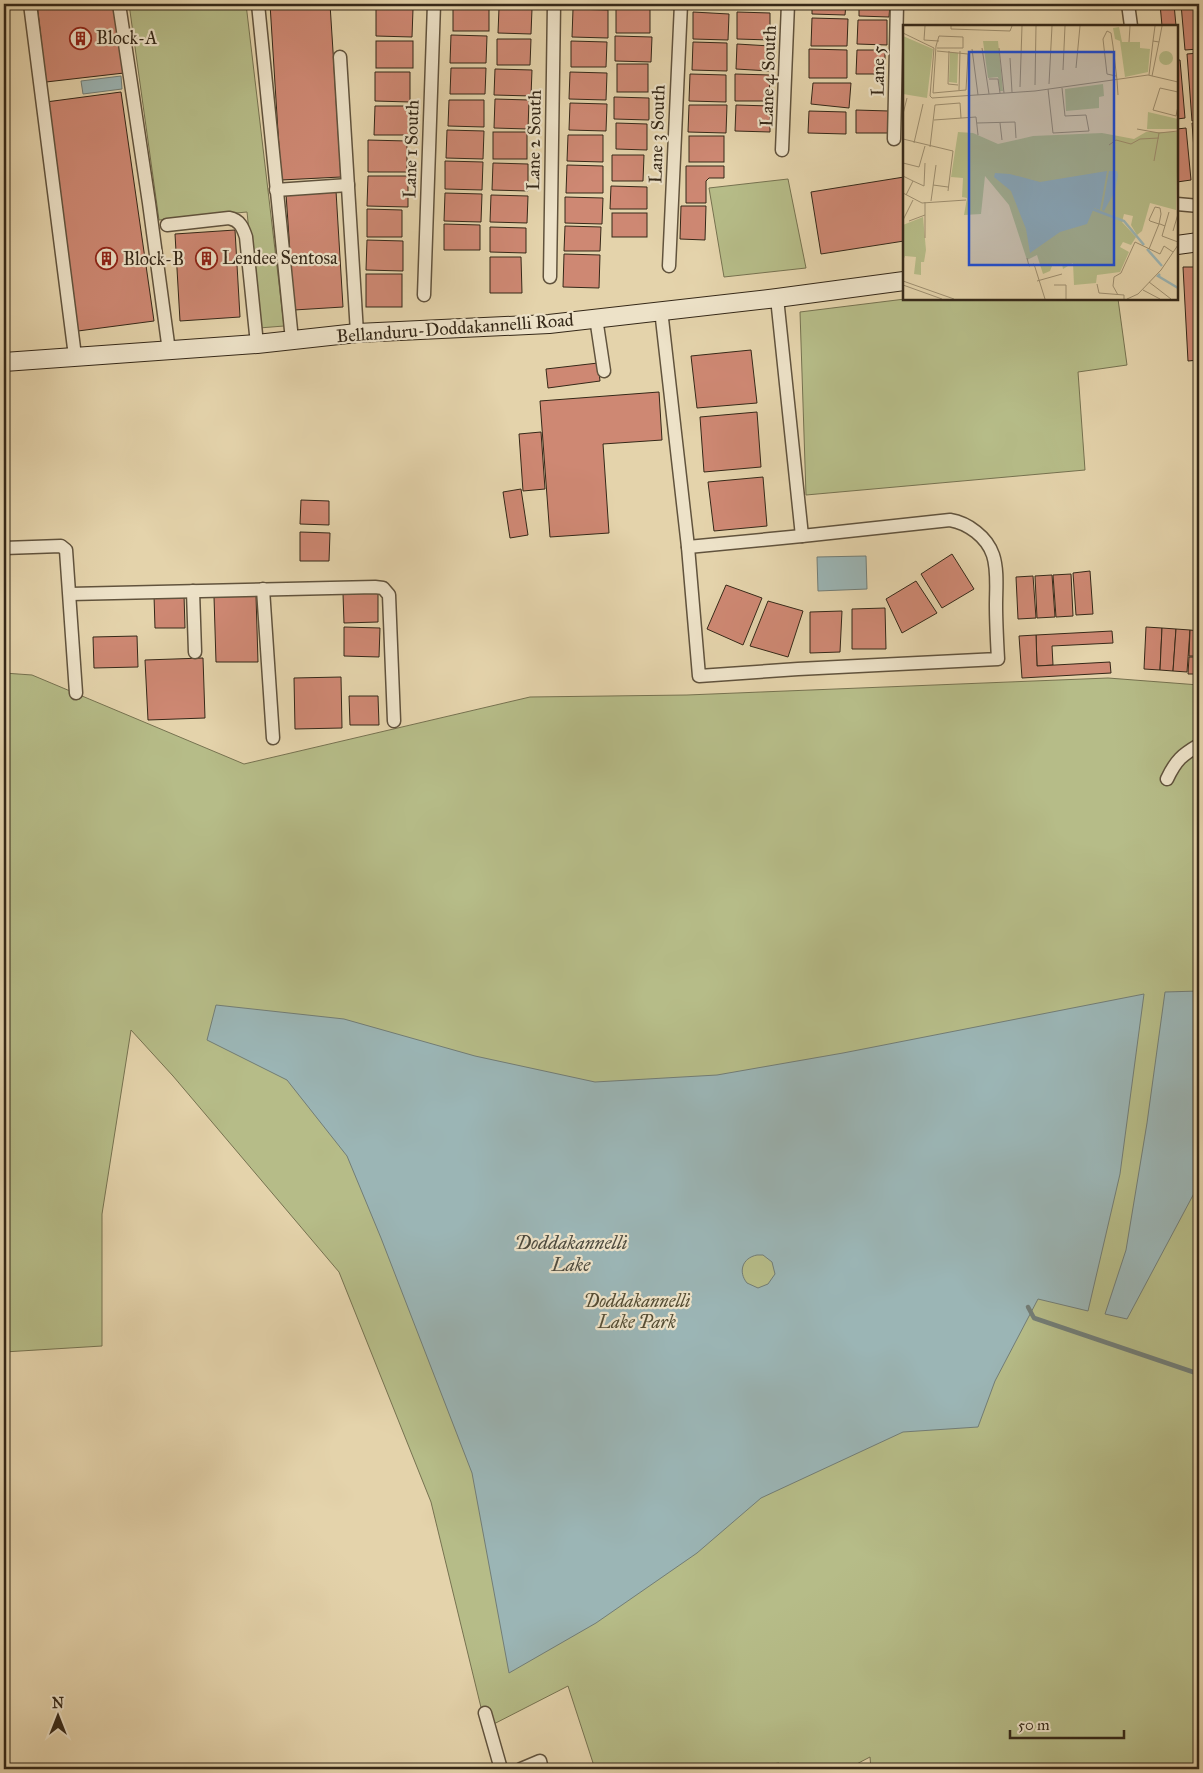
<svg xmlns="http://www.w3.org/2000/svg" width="1203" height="1773" font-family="'IM FELL Great Primer',serif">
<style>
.green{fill:#b6bc88;stroke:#767250}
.water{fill:#9bb5b5;stroke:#727d76;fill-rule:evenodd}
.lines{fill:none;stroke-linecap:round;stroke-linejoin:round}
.stream{stroke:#727d76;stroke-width:4.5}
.building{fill:#ce8873;stroke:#352818}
.street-casing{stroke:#61533d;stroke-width:15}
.secondary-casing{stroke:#352818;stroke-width:20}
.street{stroke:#ede2c8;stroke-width:12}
.secondary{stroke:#ede2c8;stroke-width:18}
.labels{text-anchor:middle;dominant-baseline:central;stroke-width:4.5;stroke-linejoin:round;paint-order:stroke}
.poi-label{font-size:18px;fill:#352818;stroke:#ede2c8;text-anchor:start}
.street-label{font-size:18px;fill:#352818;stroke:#ede2c8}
.park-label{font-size:18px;font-style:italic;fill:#554d34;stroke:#ede2c8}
.water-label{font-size:19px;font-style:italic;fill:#4e4b3f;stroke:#ede2c8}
.inset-river{fill:none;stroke:#9bb5b5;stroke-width:2.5}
.inset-road{fill:none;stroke:#9e8f70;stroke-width:1}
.view{fill:#1d4ed8;fill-opacity:0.15;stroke:#1d4ed8;stroke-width:2.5}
.inset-edge{fill:none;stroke:#352818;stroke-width:2.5}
</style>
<rect width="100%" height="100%" fill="#e4d3ab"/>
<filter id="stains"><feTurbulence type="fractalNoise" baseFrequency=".004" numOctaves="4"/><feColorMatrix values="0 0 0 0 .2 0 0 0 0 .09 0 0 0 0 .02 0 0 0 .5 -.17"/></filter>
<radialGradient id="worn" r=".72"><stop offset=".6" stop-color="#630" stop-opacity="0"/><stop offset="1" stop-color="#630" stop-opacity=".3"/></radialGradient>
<!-- green -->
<g class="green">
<path d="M129,4H246L284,326L259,328L247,212L159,220Z"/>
<path d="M788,179L806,268L724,277L709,188Z"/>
<path d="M905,299H1118L1127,365L1078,372L1085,470L806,495L800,312Z"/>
<path d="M4,673L32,675L244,764L530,697L687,695L1108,678L1199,685V1769H871L870,1757L847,1769H779V1763L736,1769H595L568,1686L486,1728L431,1502L339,1272L173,1076L131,1030L102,1214V1346L4,1352Z"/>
</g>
<!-- water -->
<g class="water">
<path d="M121,76L122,89L83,94L81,81Z"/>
<path d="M866,556L867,589L818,591L817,557Z"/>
<path d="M1199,991V1184L1127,1319L1105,1314L1126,1250L1147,1123L1165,992Z"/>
<path d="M1144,994L1120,1174L1088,1311L1038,1299L995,1381L978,1427L903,1432L761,1498L697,1553L596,1623L509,1673L472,1473L381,1238L347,1156L287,1080L207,1040L216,1005L344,1019L475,1056L595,1082L717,1075L843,1053ZM757,1255H763L772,1262L775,1274L768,1284L758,1288L747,1283C738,1272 742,1258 757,1255Z"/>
</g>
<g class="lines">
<!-- stream -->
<path class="stream" d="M1028,1307L1034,1318L1199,1374"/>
</g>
<!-- building -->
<g class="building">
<path d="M37,4H115L124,73L46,82Z"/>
<path d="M270,4H330L341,177L281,180Z"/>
<rect x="453" y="4" width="36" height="27"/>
<path d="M572,4H608V7L572,6Z"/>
<path d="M696,4H729V9L696,8Z"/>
<path d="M738,4H773V8L738,7Z"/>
<path d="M812,4H846L845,15L812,14Z"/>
<path d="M859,4H890L889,17L859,16Z"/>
<path d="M1160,4H1174L1176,26H1162Z"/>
<path d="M1181,4H1196L1199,49L1185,50Z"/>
<path d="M376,8L413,9L412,37L376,36Z"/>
<path d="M499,8L532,9L531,34L498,33Z"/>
<path d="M616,8L650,9V33H616Z"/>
<path d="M573,9L608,10V38L572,37Z"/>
<path d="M693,12L729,14L728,40L693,39Z"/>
<path d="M737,12L770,13V40L737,39Z"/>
<path d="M812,18L848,19L847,46H811Z"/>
<path d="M858,20H887V45L857,44Z"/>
<path d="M451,35L487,36L486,63H450Z"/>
<path d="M615,36L652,37L651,62L615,61Z"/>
<path d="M497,39H531L530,65H497Z"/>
<rect x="376" y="41" width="37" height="27"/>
<path d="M571,41L607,42L606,67H571Z"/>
<path d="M693,42L727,43V71L692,70Z"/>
<path d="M737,44L770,46L769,71L736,69Z"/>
<path d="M809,49L847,50V78H809Z"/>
<path d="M857,50H885V74H856Z"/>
<path d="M1199,53V120L1192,121L1187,54Z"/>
<path d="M1177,60H1180L1185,118L1177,119Z"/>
<rect x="617" y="64" width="31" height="28"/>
<path d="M451,68H486L485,94H450Z"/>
<path d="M495,69L532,70L531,96L494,95Z"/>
<path d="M375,72H410V102L375,101Z"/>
<path d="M570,72L607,73L606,100L569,99Z"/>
<path d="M690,74L726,75V102L689,101Z"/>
<path d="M735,74L770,75L769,101H735Z"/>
<path d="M813,83H851L849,108L811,104Z"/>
<path d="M121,92L154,321L78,331L46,102Z"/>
<path d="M614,97L649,98V120L614,119Z"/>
<path d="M495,99L529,100L528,129L494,128Z"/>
<path d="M449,100H484V127L448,126Z"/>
<path d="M570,103L607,104L606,131L569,130Z"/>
<path d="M689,105H727L726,133L688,132Z"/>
<path d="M736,105L770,106V132L735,131Z"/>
<path d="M375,106H410V135H374Z"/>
<path d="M856,110L889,111V133H856Z"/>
<path d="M809,111L846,112V134L808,133Z"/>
<path d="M616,123L647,124V150L616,149Z"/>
<path d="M1192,123H1199V189H1197Z"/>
<path d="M1186,128L1191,180L1177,182V129Z"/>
<path d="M447,130L484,131L483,159L446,158Z"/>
<rect x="493" y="132" width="34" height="27"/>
<path d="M568,135H603V162L567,161Z"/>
<rect x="689" y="136" width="35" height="26"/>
<path d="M368,140L407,141V172H368Z"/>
<path d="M612,155H644L643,181H612Z"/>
<path d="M445,161L483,162L482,190L445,189Z"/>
<path d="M493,163L528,164V191L492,190Z"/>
<path d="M567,165L603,166V193H566Z"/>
<path d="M686,166H724V178H709L706,181V203H686Z"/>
<path d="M368,176H408V207L367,206Z"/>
<path d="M904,177V241L821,254L811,192Z"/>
<path d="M611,186L647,187V209H610Z"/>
<path d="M336,191L343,307L294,310L286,194Z"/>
<path d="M445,193L482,194L481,222L444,221Z"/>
<path d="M491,195L528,196L527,223L490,222Z"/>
<path d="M565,197L603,198L602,224L565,223Z"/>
<path d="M681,206H706L705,240L680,239Z"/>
<path d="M367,209L402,210V237H367Z"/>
<rect x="612" y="213" width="35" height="24"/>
<path d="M444,224L480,225V250H444Z"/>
<path d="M565,226L601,227L600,251H564Z"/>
<path d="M490,227L526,228V253L490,252Z"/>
<path d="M235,230L240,317L180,321L175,234Z"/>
<path d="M367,240L403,241V271L366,270Z"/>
<path d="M564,254L600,255L599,288L563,287Z"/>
<path d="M490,257H521L522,293H490Z"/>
<path d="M1183,267H1199V360L1188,361Z"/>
<rect x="366" y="274" width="36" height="33"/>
<path d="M751,350L757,403L697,408L691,356Z"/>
<path d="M598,363L600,381L548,388L546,369Z"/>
<path d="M659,392L662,440L603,444L609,533L550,537L540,401Z"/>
<path d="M757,412L761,467L704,472L700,417Z"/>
<path d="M541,432L545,489L523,491L519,434Z"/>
<path d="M763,477L767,526L714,531L708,482Z"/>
<path d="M521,489L528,535L510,538L503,492Z"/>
<path d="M301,500L329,501V525L300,524Z"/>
<path d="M300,532L330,533L329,561H300Z"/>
<path d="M952,554L974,589L942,608L921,574Z"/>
<path d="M1090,571L1093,614L1076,615L1073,573Z"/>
<path d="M1071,574L1073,616L1056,617L1053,575Z"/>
<path d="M1052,575L1055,617L1037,618L1035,576Z"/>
<path d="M1033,576L1036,618L1018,619L1016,577Z"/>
<path d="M916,581L937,613L902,633L886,599Z"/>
<path d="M726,585L762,598L743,645L707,629Z"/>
<path d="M378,593V622L344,623L343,594Z"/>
<path d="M184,595L185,628H155L154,596Z"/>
<path d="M256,596L258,662H216L214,597Z"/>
<path d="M768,601L803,611L788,657L750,646Z"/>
<path d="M885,608L886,649H852V609Z"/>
<path d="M842,611L840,652L810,653V612Z"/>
<path d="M344,627L380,628L379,657L344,656Z"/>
<path d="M1146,627L1162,628L1160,670L1144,669Z"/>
<path d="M1162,628L1176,629L1173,671L1160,670Z"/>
<path d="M1176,629L1190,630L1187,672L1173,671Z"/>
<path d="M1190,630L1199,631V656H1189Z"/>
<path d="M1112,631L1113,643L1052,646L1053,665L1037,666L1036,635Z"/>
<path d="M1036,635L1037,666L1110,662L1111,673L1022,678L1019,636Z"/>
<path d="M137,636L138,667L94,668L93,637Z"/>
<path d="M1189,657H1199V674H1188Z"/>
<path d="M203,658L205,718L148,720L145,660Z"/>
<path d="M341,677L342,728L295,729L294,678Z"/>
<path d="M349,696H378L379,725H350Z"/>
</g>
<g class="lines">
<defs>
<g id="street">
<path d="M30,4L75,356"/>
<path d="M119,4L149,203L169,351"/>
<path d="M258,4L292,340"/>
<path d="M1128,4L1131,26"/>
<path d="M340,57L357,333"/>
<path d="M894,139L897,4"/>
<path d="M782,150L788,4"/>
<path d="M276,190L348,185"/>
<path d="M1177,204L1199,206"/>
<path d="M167,225L229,218C240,220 243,228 246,237L257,344"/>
<path d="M669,266L681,4"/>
<path d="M550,277L554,4"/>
<path d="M424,295L434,4"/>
<path d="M661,310L688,547L699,676L798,669L998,659C997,641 996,623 996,605C996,589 998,570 993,555C987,537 968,523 950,520L802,536L777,298"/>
<path d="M596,318L604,371"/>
<path d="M688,547L802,536"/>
<path d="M4,548L61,546L66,550L76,693"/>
<path d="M263,589L273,738"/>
<path d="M193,591L195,652"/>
<path d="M70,594L375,587L383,588L389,595L394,721"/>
<path d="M1167,779C1176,760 1182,755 1199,745"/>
<path d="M485,1713L501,1769"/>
<path d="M521,1769L540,1761L542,1769"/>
</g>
<g id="secondary">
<path d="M1177,245L1199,242"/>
<path d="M4,362L257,344L357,333L549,324L777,298L904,281"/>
</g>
</defs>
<!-- street casing -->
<use href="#street" class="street-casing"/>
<!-- secondary casing -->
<use href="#secondary" class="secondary-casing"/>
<!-- street -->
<use href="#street" class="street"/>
<!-- secondary -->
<use href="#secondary" class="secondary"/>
</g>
<!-- icons -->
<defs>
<symbol id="building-ring" viewBox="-11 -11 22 22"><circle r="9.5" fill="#ede2c8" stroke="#8f2418" stroke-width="1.5"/><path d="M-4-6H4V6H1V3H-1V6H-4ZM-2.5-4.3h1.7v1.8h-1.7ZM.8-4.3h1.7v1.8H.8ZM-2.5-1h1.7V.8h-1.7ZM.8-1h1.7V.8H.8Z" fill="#8f2418"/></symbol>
</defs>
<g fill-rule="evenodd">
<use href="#building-ring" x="68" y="26" width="25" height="25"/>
<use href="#building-ring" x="194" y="246" width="25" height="25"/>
<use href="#building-ring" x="94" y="246" width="25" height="25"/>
</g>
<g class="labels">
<!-- poi labels -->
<g class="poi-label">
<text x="96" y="38">Block-A</text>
<text x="222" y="258">Lendee Sentosa</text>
<text x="123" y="259">Block-B</text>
</g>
<!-- street labels -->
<g class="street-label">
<text transform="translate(878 71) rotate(-89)">Lane 5</text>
<text transform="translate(768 76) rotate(-88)">Lane 4 South</text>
<text transform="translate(657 134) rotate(-88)">Lane 3 South</text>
<text transform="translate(534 140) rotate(-89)">Lane 2 South</text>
<text transform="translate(411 149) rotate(-88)">Lane 1 South</text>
<text transform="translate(455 328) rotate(-4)">Bellanduru-Doddakannelli Road</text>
</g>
<!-- park labels -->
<g class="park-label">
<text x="637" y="1301">Doddakannelli<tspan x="637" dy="21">Lake Park</tspan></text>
</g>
<!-- water labels -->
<g class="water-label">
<text x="571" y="1242">Doddakannelli<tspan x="571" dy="22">Lake</tspan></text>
</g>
</g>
<!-- overview -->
<g transform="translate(903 25)">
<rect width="275" height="275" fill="#e4d3ab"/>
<path d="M216,2L219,17H237V23L247,24L245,47L222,52L217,16L212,14L210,3ZM0,11L30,24L24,73L0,69ZM80,16H95L100,66H97L95,52L85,53ZM256 33a7 7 0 1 1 14 0a7 7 0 1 1-14 0ZM47,27L55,28L54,58L46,57ZM200,59L201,71L196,72V83L163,86L162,64ZM245,87L275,94V104H244ZM55,107L70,108L95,119L130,111L199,108L231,114L243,107H275L273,185L247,178L239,206L234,210L228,200L230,191L221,189L219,197L233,212L228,220L220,217L217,222L226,227L217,247L194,250L193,258L171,260L170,238L160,244L159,239L149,241L147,246L140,249L134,230L124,235L106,180L82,151L78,189L61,190L64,173L59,172L60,153L48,152ZM20,192L23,225L21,237H18V250L11,249L13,232L2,231L0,236V200Z" fill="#b6bc88"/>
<path d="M204,146L197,185L191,183L184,199L157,207L127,228L123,204L108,166L91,152L92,148L107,149L137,157ZM206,146H214L215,150L212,166L201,186L199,185Z" fill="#9bb5b5"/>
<path class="inset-river" d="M189,184L221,196L241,220M244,224L259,241M257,249L255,251L275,263"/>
<path class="inset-road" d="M22,1L21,15L36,16M48,1V4L107,6L109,1M252,1L250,16L256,17L259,1M0,8L31,23L27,71L29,73L132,66L245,50L275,57M226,17L227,1M79,23L86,69M96,23L101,68M69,24L75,70M34,26L65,29L63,65L30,68L33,21L36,11L60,12V23H34M46,26L45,59L55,60M107,33L109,67M173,43L177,1M160,45L162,1M246,50L250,16M213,51L204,49L200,14L204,6L208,8L210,21L214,55L215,70M249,51L256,17M86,54H95L97,68M146,59L149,1M132,60L133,1M117,62L119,1M145,64L150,108L186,106L183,90L162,91L159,63M56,65L57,26M275,67L257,63L250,85L273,91L275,81M0,89L4,73M31,95L73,92L75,110M74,98L112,97L113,113M97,98L99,115M234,104L256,108L275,106M0,114L50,126L45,166M11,118L20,79M206,120L213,115L228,119L237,114L256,113M27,122L32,80L57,78L58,93M251,136L256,108M0,138L16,142L22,121M0,151L10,156L3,170M10,156L21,161L22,138M30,160L45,162M0,168L19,178L63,175M28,176L33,140M266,187L259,211L275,217M0,195L10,175M6,196L22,190M270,206L275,189M22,213V177M246,224L256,199L258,189L257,183L252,182L246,195L247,196L256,199H257L262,201M124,233L126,241L131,239L142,274M0,256L51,274M134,256L159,249M246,257L268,274M194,259L196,268L221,270V274M0,260L39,274M151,260H163V274M240,265L257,274M215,270L210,261L211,252L218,248L232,217L257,229L261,221L270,227M224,274L235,269L258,245L275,220"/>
<path class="view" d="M66,27H211V240H66Z"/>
<rect width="275" height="275" class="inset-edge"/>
</g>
<!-- margin -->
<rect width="1203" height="1773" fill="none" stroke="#e4d3ab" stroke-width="20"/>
<rect x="5" y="5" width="1193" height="1763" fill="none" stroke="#352818" stroke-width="2.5"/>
<rect x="10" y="10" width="1183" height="1753" fill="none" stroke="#352818"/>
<!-- north arrow -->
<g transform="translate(58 1716)" stroke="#ede2c8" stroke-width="4" paint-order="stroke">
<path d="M0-4L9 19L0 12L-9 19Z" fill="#352818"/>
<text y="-8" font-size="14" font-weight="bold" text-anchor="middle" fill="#352818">N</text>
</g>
<!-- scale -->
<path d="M1010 1730v8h114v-8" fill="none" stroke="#352818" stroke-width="2.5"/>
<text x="1018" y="1730" font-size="15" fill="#352818" stroke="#ede2c8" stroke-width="4" paint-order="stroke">50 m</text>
<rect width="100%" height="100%" filter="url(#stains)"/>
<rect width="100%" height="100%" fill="url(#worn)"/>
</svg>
